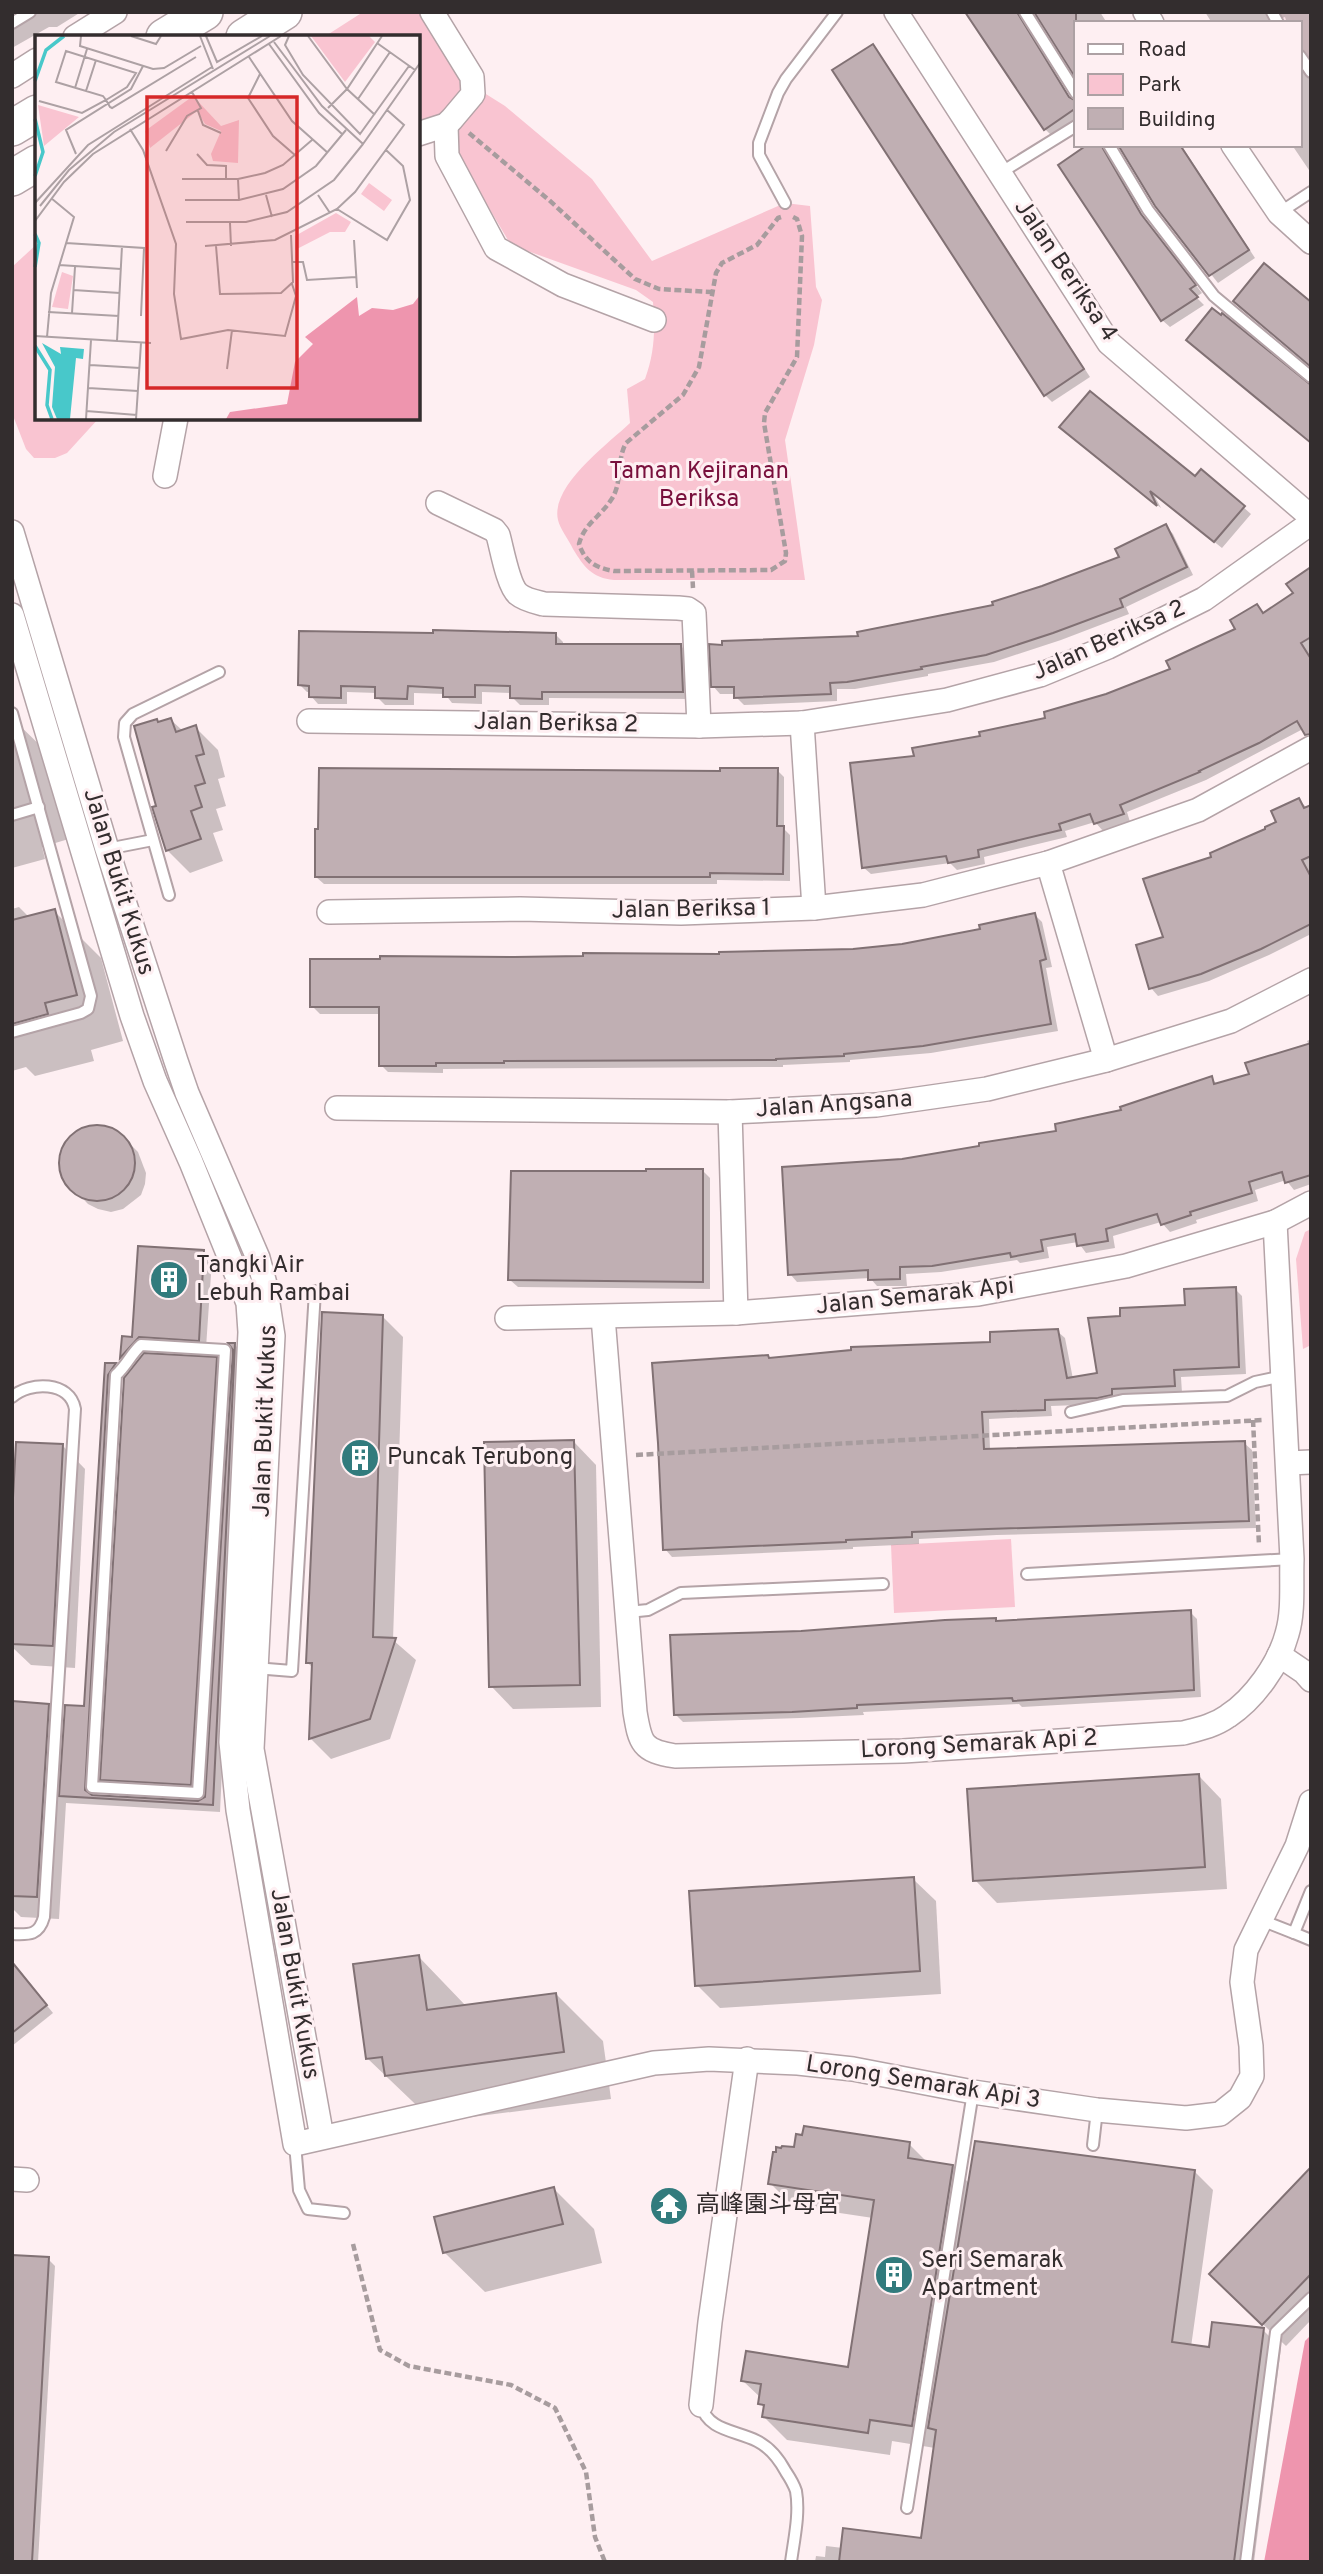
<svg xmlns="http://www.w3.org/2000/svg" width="1323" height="2574" font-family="Overpass,'Noto Sans SC',sans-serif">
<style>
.built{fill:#fbe1e7}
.green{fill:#f9c4d1}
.forest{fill:#ee95ae}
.shadow{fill:#0003}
.building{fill:#c0afb3;stroke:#817174;stroke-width:2}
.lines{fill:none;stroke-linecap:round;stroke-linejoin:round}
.service-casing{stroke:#b4a3a7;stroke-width:14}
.minor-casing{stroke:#b4a3a7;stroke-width:26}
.primary-casing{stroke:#b4a3a7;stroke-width:38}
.path{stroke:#a79c9e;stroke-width:4.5;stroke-dasharray:7 3.5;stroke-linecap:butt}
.service{stroke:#fff;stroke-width:10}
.minor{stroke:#fff;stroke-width:23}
.primary{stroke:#fff;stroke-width:35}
.labels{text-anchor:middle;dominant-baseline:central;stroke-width:6;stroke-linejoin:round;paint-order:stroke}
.street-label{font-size:24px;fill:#332d2e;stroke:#feeff2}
.park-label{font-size:24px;fill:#780f3c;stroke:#feeff2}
.poi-label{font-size:24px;fill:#332d2e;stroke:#feeff2;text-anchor:start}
.inset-river{fill:none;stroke:#48c8ca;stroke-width:3.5}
.inset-road{fill:none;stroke:#ada1a4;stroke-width:2}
.view{fill:#d62828;fill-opacity:0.15;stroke:#d62828;stroke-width:3.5}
.inset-edge{fill:none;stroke:#332d2e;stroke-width:3.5}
</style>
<rect width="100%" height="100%" fill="#feeff2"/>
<!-- built -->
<path class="built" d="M1271,12H1311V73L1300,57V23H1278Z"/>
<!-- green -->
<g class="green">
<path d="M363,12H421L462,79L505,106L592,179L652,261L785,203L810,206L816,287L822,300L814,345L785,440L805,580H614C592,578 584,567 573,549C569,540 560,529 558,520C550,486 608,444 630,423L627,389L645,379C655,352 655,330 653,302L636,290L522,249L508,240L461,161L418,124V37H324Z"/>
<path d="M37,244V418H99L67,453L55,458H34L26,449L12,413V267Z"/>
<path d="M1311,1229V1345L1303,1349L1296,1259L1305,1232Z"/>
<path d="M1011,1539L1015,1607L894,1613L891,1545Z"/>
</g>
<!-- forest -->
<path class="forest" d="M1311,2335V2562H1264L1305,2341Z"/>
<!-- shadow -->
<g class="shadow">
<path d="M12,12H81L57,27H49L12,48Z"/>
<path d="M968,12H1035L1028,13L1024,20L1025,25L1073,102H1076V120L1052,136L1045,129Z"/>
<path d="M1036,12H1100L1107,23H1076V76Z"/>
<path d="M1205,12H1311V62L1305,65V74L1311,80V173L1292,145H1300V23H1287L1285,17L1278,20V23H1212Z"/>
<path d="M872,46L880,54L1090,377L1052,402L1045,395Z"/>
<path d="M1091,145H1113L1108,153L1109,158L1148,224L1202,293L1196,297L1204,305L1170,327L1162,320Z"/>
<path d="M1120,145H1181L1255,258L1218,283L1156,205Z"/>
<path d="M1061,427L1243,507L1251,514L1222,548L1153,493L1161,508Z"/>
<path d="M1166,526L1173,534L1193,575L1126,607L1129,614L1061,640L994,662L928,674V676L855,689H837V701L744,705L736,697V694H720L713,686L860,637L995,606L1121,558Z"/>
<path d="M1311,569V737L1303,729L1206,780L1127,812L1130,822L1103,831L1095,822L1065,831L1067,837L984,857L985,864L957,870L950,863L871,874L863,867L916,758L1047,719L1173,670L1238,630L1257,606L1265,614L1295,594Z"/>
<path d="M555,634L563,642V646H681L688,653L690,699L549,698V705H520L512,697V693L482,692V704L452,703L445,694L414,693V705H385L377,697V693L347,692V704H318L311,696V692H307L300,685Z"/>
<path d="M12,718L50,755L72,838L42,847L45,859L12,868Z"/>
<path d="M171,720L183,731L195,727L218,750L225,777L218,779L226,806L216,809L223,830L213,833L223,861L190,873L167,850L158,807Z"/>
<path d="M777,770L784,777V829L790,835V881L717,880V884H324L316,877L722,772Z"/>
<path d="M1299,800L1307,808L1311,805V934L1269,955L1209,981L1158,996L1151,988L1165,938L1214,858L1268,830L1278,823Z"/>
<path d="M19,907L29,917L54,911L101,958L123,1041L91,1050L94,1061L35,1076L26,1067L12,1071V909Z"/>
<path d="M1035,915L1042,922L1052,967L1046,968L1058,1031L931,1053L850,1060V1062L783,1065V1067L443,1069V1073L388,1072L381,1065V1014H320L312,1006L720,956L853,951L902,946L982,930Z"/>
<path d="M1311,1039V1184L1294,1190L1286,1180L1255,1190L1258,1201L1196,1220L1197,1223L1170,1232L1161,1222L1113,1236L1115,1248L1086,1253L1078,1242L1047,1247L1049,1258L1020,1263L1017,1260L941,1272L906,1274L907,1286H877L870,1278L797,1282L790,1274L902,1161L1058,1132L1123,1112L1211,1078L1218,1085L1251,1075L1309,1045L1307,1041Z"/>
<path d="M94,1127H105L116,1132L125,1139L138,1152L146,1173L145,1184L141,1195L123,1209L111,1212L98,1209L88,1204L67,1182L62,1171L61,1158L65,1147L72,1137Z"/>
<path d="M703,1171L710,1178V1289L518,1287L510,1280Z"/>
<path d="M203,1251L212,1260L206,1348L147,1345L130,1365L122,1357L123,1338L134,1339Z"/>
<path d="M1235,1289L1242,1296L1246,1374L1181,1377L1182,1393L1118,1395V1402L1106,1404L1051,1406L1052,1416L989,1419L990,1450L1244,1443L1252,1450L1256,1528L997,1535L919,1539V1544L853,1547V1549L672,1557L665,1549L770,1359L992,1343L1057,1331L1065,1338L1073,1379L1099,1375L1122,1318L1187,1307Z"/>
<path d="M382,1316L403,1337L393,1640L416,1660L390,1739L331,1759L310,1738L313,1668L307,1662Z"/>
<path d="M235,1345L242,1352L220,1812L66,1803L59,1919L21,1917L12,1908V1703L48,1705L66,1723L86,1708L107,1365H115L122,1372L115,1382L92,1797L122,1798L102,1779L216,1359L233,1376Z"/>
<path d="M574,1442L596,1465L601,1707L513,1709L491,1686Z"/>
<path d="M63,1446L85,1469L75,1668L31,1665L12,1647V1553Z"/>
<path d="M1190,1612L1197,1619L1201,1697L1022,1707L1019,1704L863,1712L864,1715L800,1718L683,1722L675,1714L801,1633L996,1620L999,1623Z"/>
<path d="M1199,1776L1221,1799L1227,1889L997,1903L975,1880Z"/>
<path d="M913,1879L936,1901L941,1994L720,2008L697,1985Z"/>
<path d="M419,1957L466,2006L556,1994L603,2041L611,2099L434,2122L367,2058Z"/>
<path d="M12,1979L27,1981L53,2013L12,2046Z"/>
<path d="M909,2144L928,2163L953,2167L970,2184L1195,2172L1213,2190L1191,2347L1211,2349L1263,2330L1281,2348L1254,2562H815L816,2556L825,2557L826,2546L843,2548L923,2540L935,2448L892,2441L890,2455L787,2440L764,2417L765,2409L760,2403L761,2398L743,2381L850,2369L873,2218L793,2206L770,2183Z"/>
<path d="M1311,2169V2320L1286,2346L1234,2297Z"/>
<path d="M554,2189L594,2229L602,2263L485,2292L445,2253L437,2218Z"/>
<path d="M48,2259L55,2266L38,2562H12Z"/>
</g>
<!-- building -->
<g class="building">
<path d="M965,12H1017L1069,97L1076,101V108L1044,130Z"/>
<path d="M1034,12H1076V79Z"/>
<path d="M873,44L1084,369L1044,396L832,70Z"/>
<path d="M1087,145H1101L1141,214L1196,285L1190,289L1198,297L1161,321L1058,165Z"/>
<path d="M1118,145H1180L1249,250L1209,276L1155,206Z"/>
<path d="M1264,263L1311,302V367L1233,301Z"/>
<path d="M1212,308L1221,315L1222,313L1311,385V443L1186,340Z"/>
<path d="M1090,391L1195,476L1201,469L1245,506L1214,542L1150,491L1157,506L1059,427Z"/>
<path d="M1166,524L1187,567L1120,599L1123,607L1053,633L986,655L921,667L922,669L847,682L830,683L831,694L734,698V687H711L709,644L722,645V641L858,636L857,632L993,605L992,602L1042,586L1119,557L1115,549Z"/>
<path d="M1311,567V637L1301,643L1311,659V734L1305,735L1297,721L1259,743L1199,771L1200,772L1120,805L1124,814L1094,824L1090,814L1059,824L1061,830L978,850L979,857L948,863L946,856L862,868L850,763L914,756L912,748L980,736L979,732L1045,718L1044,712L1106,694L1170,669L1166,661L1235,629L1230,620L1257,604L1263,613L1293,593L1286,584Z"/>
<path d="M433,630L556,633V644H681L683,692H542V699L510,698V686L475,685V697H443V688L408,686L407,699L375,698V687L341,686V698L309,697V686L298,685L299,631L433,633Z"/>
<path d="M171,718L176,732L196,725L204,754L196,756L205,783L195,786L202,807L191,811L201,839L166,851L152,807L156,806L134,726L157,719L158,722Z"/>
<path d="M319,768L720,771V768H778L777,826H784L783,874L710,873V877H315V829H318Z"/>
<path d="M1299,798L1304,808L1311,805V856L1302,860L1311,877V924L1261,949L1201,974L1149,989L1136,945L1163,937L1143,879L1211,857L1210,853L1265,829V827L1276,822L1271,811Z"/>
<path d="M55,909L77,995L45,1003L48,1014L12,1024V920Z"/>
<path d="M1035,913L1046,959L1040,961L1051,1024L923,1046L844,1054V1056L776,1059V1060L504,1061V1063H436V1066H379V1007H310V959H380V956L514,957L583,956V953L719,954V952L853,949L902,944L980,929L979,925Z"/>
<path d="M1311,1043V1175L1285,1183L1282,1172L1249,1182L1252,1193L1190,1212L1191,1215L1161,1225L1157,1214L1106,1229L1108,1241L1077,1246L1075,1234L1041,1240L1043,1251L1011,1257L1010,1253L932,1266L900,1267V1279L868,1280V1270L788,1275L782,1167L902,1159L979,1146V1143L1056,1131L1055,1124L1121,1110L1120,1107L1212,1076L1214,1084L1249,1074L1245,1063Z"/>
<circle cx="97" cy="1163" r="38"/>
<path d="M646,1169H703V1282L508,1280L511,1171H646Z"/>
<path d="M138,1246L204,1250L199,1341L139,1337L120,1358L122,1336L132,1337Z"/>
<path d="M1236,1287L1239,1367L1174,1370L1175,1386L1112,1389V1395L1098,1398L1045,1400V1410L982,1412L984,1449L1245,1441L1249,1521L988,1529L912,1532V1537L846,1540V1542L663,1550L658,1443L652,1363L768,1355L769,1358L851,1350V1347L990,1342V1332L1058,1329L1067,1378L1097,1373L1088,1318L1120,1316V1308L1185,1305L1184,1289Z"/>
<path d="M322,1312L383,1315L373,1637L396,1638L370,1719L309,1739L312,1663H306Z"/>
<path d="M228,1343H235L213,1805L59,1796L65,1705L84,1706L105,1363H116L108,1375L85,1790L92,1795L198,1801L205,1797L233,1350Z"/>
<path d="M144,1353L217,1357L191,1785L100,1780L124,1378Z"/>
<path d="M574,1440L580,1685L489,1687L484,1442Z"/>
<path d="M16,1442L63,1444L53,1646L12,1644V1516Z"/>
<path d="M1191,1610L1194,1690L1013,1701L1012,1698L857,1705V1708L792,1712L674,1715L670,1635L801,1631L945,1620L996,1618V1621Z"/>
<path d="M12,1701L49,1704L37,1897L12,1896Z"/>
<path d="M1199,1774L1205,1867L973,1881L967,1789Z"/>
<path d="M914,1877L920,1971L695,1986L689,1891Z"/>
<path d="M419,1955L427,2010L556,1993L564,2052L385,2076L382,2057L366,2059L353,1964Z"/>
<path d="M12,1962L47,2005L12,2033Z"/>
<path d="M804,2126L910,2142L908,2158L953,2165L912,2426L870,2420L868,2433L762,2417L764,2405L758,2404L761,2384L741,2381L746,2351L848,2367L874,2200L768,2184L773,2152H776V2147L781,2148L782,2146L794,2147L796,2134L802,2135Z"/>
<path d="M975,2141L1195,2170L1172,2342L1209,2347L1212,2322L1264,2328L1234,2562H839L843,2528L921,2538L936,2430L928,2428Z"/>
<path d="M1311,2167V2274L1262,2325L1209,2274Z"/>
<path d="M554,2187L563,2224L443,2253L434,2217Z"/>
<path d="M12,2255L49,2257L32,2562H12Z"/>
</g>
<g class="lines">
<defs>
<g id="service">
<path d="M1025,12L1076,93"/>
<path d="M1272,12L1278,23"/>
<path d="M12,23L30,12"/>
<path d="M1300,56L1311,72"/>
<path d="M1109,145L1148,210L1214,296L1311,377"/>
<path d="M1000,173L1076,126"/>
<path d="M785,203L759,155V143L778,93L786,79L837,12"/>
<path d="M1279,213L1311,192"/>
<path d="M12,713L91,996L88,1009L81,1013L12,1032"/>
<path d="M12,815L39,807"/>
<path d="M107,849L153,840"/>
<path d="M169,895L124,737L125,723L133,714L219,672"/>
<path d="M141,1345L225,1350L198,1793L92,1787L116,1375C127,1365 131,1354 141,1345Z"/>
<path d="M12,1397C30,1381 70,1381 75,1409L44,1917C39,1935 30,1935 12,1934"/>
<path d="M1071,1412L1123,1400L1227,1396L1255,1382L1283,1376"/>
<path d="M1027,1574L1292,1559"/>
<path d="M628,1612L648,1610L681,1593L883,1584"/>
<path d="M255,1668L292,1671L315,1291"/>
<path d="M1311,1891L1294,1933L1311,1940"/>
<path d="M1261,1920L1294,1933"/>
<path d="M295,2144L299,2190L308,2209L344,2213"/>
<path d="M1093,2145L1097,2110"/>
<path d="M701,2405C708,2431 735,2430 757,2441C771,2448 779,2459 786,2472C790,2478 794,2485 796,2491C800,2514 794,2539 791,2562"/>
<path d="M907,2508L973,2092"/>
<path d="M1246,2562L1276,2332L1311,2298"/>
</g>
<g id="minor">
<path d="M896,12L1109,343L1311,517"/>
<path d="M1145,12L1152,23"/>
<path d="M75,37L115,12"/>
<path d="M12,76L37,60"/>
<path d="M446,125L447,156L496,248L563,285L654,320"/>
<path d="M418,134L446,125L452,119L473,94L472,77L432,12"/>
<path d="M1233,145L1279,213L1311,242"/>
<path d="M165,476L176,418"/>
<path d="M438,503L494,530L498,535C502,549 508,585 518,594C525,600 536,602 544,604L678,608L688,609L694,613L699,726"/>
<path d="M12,532L107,849L176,1061L187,1093L258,1258L265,1284L273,1336L252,1749L322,2137"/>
<path d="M12,615L132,1016L155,1081L191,1162L248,1303L250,1332L231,1742L238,1810L295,2144L654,2063L709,2059L798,2063L853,2069L973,2092L1097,2110L1186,2118L1220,2114L1240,2098L1252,2076L1251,2046L1242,1982L1246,1950L1297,1846L1311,1802"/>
<path d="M309,721L699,726L802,723L947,700L1040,675L1108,647L1204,599L1311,523"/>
<path d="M802,723L814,908"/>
<path d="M1048,863L1106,1060"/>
<path d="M329,912L520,909L681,913L814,908L923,895L1048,863L1198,810L1311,748"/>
<path d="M337,1108L730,1112L876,1105L987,1089L1106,1060L1231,1021L1311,980"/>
<path d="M730,1112L736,1313"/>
<path d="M603,1317L635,1712C640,1743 642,1751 675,1756L903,1751L1183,1733C1199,1729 1214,1726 1228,1716C1254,1699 1279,1664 1287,1634C1294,1611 1291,1583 1292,1559L1275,1222"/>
<path d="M507,1318L736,1313L978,1294L1126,1266L1275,1222L1311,1203"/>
<path d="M1288,1463L1311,1462"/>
<path d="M1279,1655L1304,1672L1311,1680"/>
<path d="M12,2179L27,2180"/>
<path d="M701,2405L710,2322L747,2059"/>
</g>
<g id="primary">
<path d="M164,37L205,12"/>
<path d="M244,37L284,12"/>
<path d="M12,128L37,113"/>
<path d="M12,178L37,163"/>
</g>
</defs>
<!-- service casing -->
<use href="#service" class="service-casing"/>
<!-- minor casing -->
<use href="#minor" class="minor-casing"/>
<!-- primary casing -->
<use href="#primary" class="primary-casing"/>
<!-- path -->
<g class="path">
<path d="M469,133L549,200L635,279L659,289L711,292"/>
<path d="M781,217L778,218L757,245L722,263L716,273L699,367L683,395L626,443C616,461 623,483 611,500C600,517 584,524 579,544C585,562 596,568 614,571L771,570L785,561L786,553L764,423L765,413L797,357L802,236L797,219L791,216"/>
<path d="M692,571L693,588"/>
<path d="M1253,1420L1259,1545"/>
<path d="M636,1455L1263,1420"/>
<path d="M353,2244L380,2350L409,2366L511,2385L555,2408L586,2472L595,2537L605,2562"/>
</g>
<!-- service -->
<use href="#service" class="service"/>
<!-- minor -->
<use href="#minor" class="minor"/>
<!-- primary -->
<use href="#primary" class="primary"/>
</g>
<!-- icons -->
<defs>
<symbol id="building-disc" viewBox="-11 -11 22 22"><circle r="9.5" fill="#327b7d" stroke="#feeff2"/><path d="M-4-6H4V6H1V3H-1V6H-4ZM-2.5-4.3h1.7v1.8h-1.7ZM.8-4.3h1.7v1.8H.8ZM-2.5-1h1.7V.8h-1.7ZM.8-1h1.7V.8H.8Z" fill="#fff"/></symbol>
<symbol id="temple-disc" viewBox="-11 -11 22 22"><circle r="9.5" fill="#327b7d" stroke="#feeff2"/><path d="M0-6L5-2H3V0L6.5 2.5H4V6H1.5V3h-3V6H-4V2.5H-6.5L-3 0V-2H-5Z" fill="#fff"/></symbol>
</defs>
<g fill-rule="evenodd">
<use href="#building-disc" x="147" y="1258" width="44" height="44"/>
<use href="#building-disc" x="338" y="1436" width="44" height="44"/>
<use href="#temple-disc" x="647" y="2184" width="44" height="44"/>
<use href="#building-disc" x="872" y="2253" width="44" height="44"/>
</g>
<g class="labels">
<!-- street labels -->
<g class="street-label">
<text transform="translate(1065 271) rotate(56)">Jalan Beriksa 4</text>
<text transform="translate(1109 641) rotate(-24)">Jalan Beriksa 2</text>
<text transform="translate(556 724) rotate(1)">Jalan Beriksa 2</text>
<text transform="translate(118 882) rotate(73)">Jalan Bukit Kukus</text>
<text transform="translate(691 910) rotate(-1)">Jalan Beriksa 1</text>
<text transform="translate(834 1105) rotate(-4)">Jalan Angsana</text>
<text transform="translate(915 1297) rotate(-6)">Jalan Semarak Api</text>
<text transform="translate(266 1421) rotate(-88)">Jalan Bukit Kukus</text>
<text transform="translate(979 1745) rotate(-3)">Lorong Semarak Api 2</text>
<text transform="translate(294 1984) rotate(80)">Jalan Bukit Kukus</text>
<text transform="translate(923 2083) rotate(9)">Lorong Semarak Api 3</text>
</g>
<!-- park labels -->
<g class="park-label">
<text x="699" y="472">Taman Kejiranan<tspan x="699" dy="28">Beriksa</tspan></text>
</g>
<!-- poi labels -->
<g class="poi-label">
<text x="196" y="1266">Tangki Air<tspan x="196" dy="28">Lebuh Rambai</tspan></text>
<text x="387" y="1458">Puncak Terubong</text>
<text x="696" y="2206">高峰園斗母宮</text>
<text x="921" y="2261">Seri Semarak<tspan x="921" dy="28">Apartment</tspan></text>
</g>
</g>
<!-- overview -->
<g transform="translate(35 35)">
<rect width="385" height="385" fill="#feeff2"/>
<path d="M276,1H334L340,7L310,47ZM158,61L186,91L204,85L203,128L178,126L176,119L186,96L170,89L162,76L115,113L110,96ZM3,70L44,82L9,111ZM334,148L357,165L349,176L326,159ZM301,178L316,187L310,197H295L260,215V201ZM27,237L38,241L33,274L17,272Z" fill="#f9c4d1"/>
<path d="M385,260V384H191L195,377L252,369L260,327L278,309L270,302L322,262L324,281L337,273L358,275L378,269Z" fill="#ee95ae"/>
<path d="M7,308L26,319L25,312L49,314L48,324L41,323L35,384H22L17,372L20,332Z" fill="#48c8ca"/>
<path class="inset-river" d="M0,46L11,15L29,1M0,84L8,117L0,141M0,199L4,208L0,232M0,311L15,335L12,370L17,384"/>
<path class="inset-road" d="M46,1L45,11L118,34L129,33L166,11M96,1L121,9L126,1M165,1L178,34M171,1L182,27L227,1M254,1L250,10L268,40L325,99L374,31M273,1L312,54L340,80M239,7L287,71L328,109L385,28M342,8L380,35M234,9L284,78L307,99M214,22L257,86L293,118M225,39L213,63L238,101L261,121M40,53L52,14M51,56L61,25M323,64L355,17M4,66L47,78L71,65L92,52L101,38L31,16L21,47L68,61L71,65L75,72L77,73L161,22M293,73L312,54L347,1M163,76L168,90L186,98M95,94L108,115L141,209L139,259L146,304L193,295L250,301L261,261L257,249M131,116L152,81L166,73L157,57M41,119L31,95L96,54L108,31M162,119L172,130L191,131V144M147,144H203L230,138L248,130L277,105M203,144L204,165M231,160L237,182M283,160L295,178M150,165H204L248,154L281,131L311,95M0,168L53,110L177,32M5,171L34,135L79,97L235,1M302,174L352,205L375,165L368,131L351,115M0,186L29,147L58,119L246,1M151,187H211L252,177L299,145L328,109M195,188L196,211M319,205L322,253M31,208L109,213L106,281M170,211L240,205L302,174L320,157L369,90L352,75M181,211L185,259L246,258L258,247L256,200M258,227H268L272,245L321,242M24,230L86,234M38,255L85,258M13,277L84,281M37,278L40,232M0,301L116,308M12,302L16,258L39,182L16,163M82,306L87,211M0,330V381M55,330L105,333M192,334L197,295M53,353L103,356M51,376L102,380M51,384L56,305M101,384L106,308"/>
<path class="view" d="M112,62H262V353H112Z"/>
<rect width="385" height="385" class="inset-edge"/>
</g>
<!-- border -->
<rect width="1323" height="2574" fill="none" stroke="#332d2e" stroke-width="28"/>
<!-- legend -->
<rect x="1074" y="21" width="228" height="126" fill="#feeff2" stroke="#ada1a4" stroke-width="2"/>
<rect x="1088" y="44" width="35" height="10" fill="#ffffff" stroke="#ada1a4" stroke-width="2"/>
<text x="1138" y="56" font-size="21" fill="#332d2e">Road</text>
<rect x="1088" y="74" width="35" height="21" fill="#f9c4d1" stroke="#ada1a4" stroke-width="2"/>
<text x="1138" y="91" font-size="21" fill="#332d2e">Park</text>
<rect x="1088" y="108" width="35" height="21" fill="#c0afb3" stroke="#ada1a4" stroke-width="2"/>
<text x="1138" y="126" font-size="21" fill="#332d2e">Building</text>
</svg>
